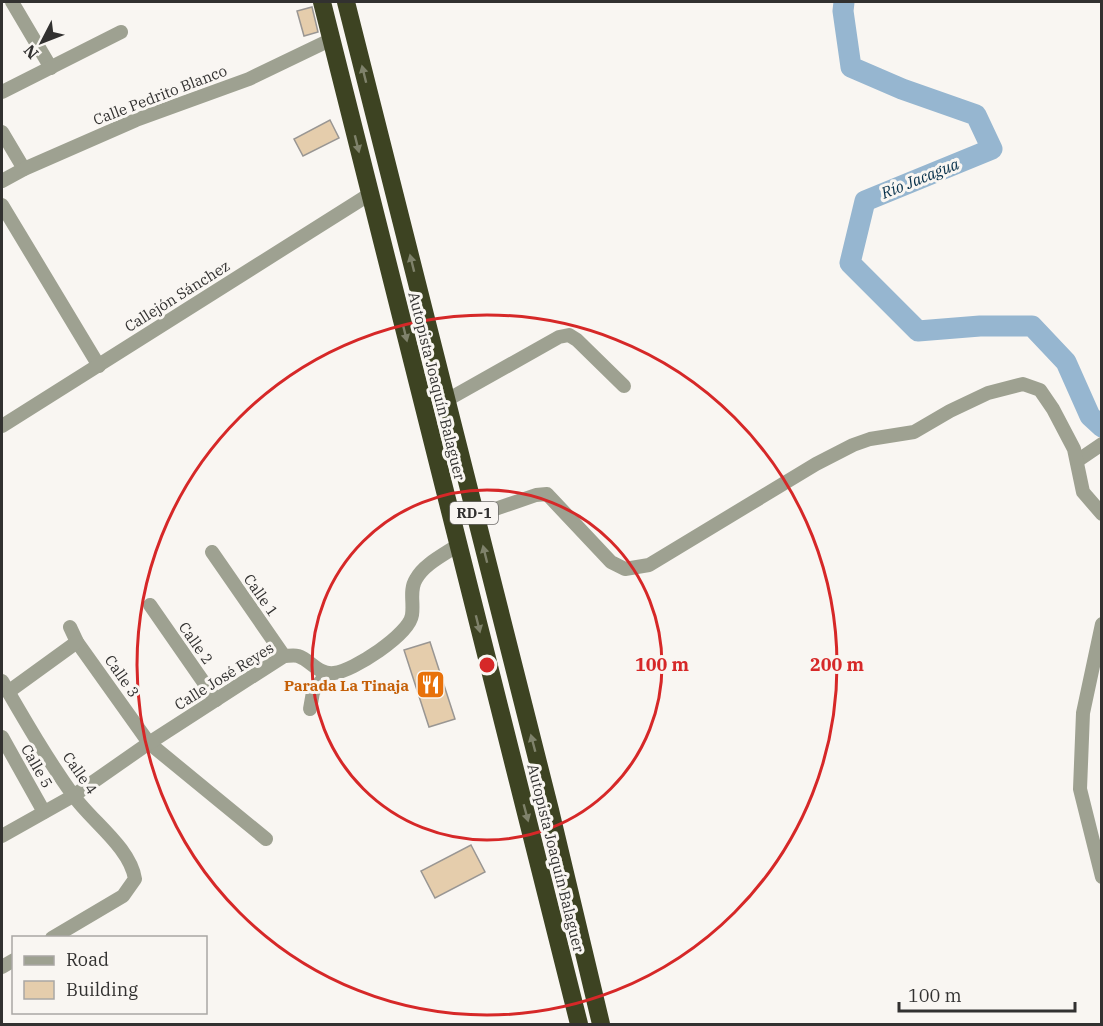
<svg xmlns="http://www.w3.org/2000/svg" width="1103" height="1026" font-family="'IBM Plex Serif',serif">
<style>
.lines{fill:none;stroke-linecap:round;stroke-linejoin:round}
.river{stroke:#96b6d0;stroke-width:21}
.building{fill:#e5cdac;stroke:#999693;stroke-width:1.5}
.minor{stroke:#9ea191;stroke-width:14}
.motorway{stroke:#3d4322;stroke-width:18}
.oneway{fill:#7f826b}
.ring{fill:none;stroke:#d62828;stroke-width:3}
.labels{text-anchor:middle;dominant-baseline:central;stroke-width:6;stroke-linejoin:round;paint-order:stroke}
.shield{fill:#f9f6f2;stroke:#6e6c6a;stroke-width:1.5}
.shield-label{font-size:14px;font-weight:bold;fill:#323130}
.street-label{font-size:15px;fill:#323130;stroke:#f9f6f2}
.food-label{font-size:15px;font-weight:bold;fill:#c56008;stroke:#f9f6f2;text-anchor:end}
.water-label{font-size:16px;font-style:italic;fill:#07314b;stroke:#f9f6f2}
.centre{fill:#d62828;stroke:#f9f6f2;stroke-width:3}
.ring-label{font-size:18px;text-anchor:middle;font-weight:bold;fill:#d62828;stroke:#f9f6f2;stroke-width:6;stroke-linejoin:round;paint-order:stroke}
</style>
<rect width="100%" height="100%" fill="#f9f6f2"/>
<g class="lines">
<!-- river -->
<path class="river" d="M844,2L843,11L851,67L902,89L976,115L992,149L865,201L850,263L918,331L980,326H1032L1066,362L1090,416L1102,427"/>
</g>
<!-- building -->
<g class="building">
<path d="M312,7L318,32L304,36L297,11Z"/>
<path d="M330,120L339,138L303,156L294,139Z"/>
<path d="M430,642L455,719L429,727L404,650Z"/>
<path d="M471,845L485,872L435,898L421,871Z"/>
</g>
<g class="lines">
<!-- minor -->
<g class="minor">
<path d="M12,2L51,68"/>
<path d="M2,92L121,32"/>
<path d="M2,132L24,169"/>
<path d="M2,181L24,169L136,120L249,79L330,40"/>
<path d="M2,205L99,366"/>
<path d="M447,400L559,337L569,335L577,340L624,386"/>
<path d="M2,426L370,194"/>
<path d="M1077,461L1102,444"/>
<path d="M475,516L536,495L547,494L611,562L625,569L649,565L816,464L853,445L870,439L914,432L950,411L988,393L1023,384L1040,390L1053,409L1074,449L1083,492L1102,514"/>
<path d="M212,552L284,656"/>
<path d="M150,605L216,700"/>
<path d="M1102,624L1083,713L1080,789L1102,877"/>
<path d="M70,627L77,642L149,743L266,839"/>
<path d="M2,681C24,719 47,759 73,795C91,821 130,847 135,879L123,896L52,938"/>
<path d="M8,692L77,642"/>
<path d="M310,709L313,692L327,673"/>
<path d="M2,737L44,812"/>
<path d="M2,836L73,796L149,743L284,656C288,656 294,655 298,656C311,660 318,675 334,673C353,671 409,635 412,615C414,602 409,590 416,579C424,564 445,554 458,545"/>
<path d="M2,967L14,960"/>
</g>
<!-- motorway -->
<g class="motorway">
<path d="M322,2L579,1024"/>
<path d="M346,2L550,810L601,1024"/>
</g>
</g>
<!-- one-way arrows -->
<defs><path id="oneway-solid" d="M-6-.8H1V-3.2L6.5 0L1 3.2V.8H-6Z" transform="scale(1.5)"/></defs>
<g class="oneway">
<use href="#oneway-solid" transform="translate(364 74) rotate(-104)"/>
<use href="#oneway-solid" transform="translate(357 144) rotate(76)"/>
<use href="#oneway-solid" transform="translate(412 263) rotate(-104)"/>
<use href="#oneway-solid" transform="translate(405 333) rotate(76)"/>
<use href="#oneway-solid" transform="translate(485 554) rotate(-104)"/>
<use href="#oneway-solid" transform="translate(478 624) rotate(76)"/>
<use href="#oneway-solid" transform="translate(533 743) rotate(-105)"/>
<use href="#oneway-solid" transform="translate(526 813) rotate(75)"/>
</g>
<!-- distance rings -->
<g class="ring">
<circle cx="487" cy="665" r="175"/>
<circle cx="487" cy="665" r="350"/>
</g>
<!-- icons -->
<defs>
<symbol id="restaurant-square" viewBox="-11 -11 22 22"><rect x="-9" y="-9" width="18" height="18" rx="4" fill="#e8710a" stroke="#f9f6f2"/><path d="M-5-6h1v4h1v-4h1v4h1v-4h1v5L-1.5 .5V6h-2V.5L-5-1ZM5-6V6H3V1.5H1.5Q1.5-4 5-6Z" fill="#fff"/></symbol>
</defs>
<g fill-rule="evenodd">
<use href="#restaurant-square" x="414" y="668" width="33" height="33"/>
</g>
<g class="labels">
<!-- shield labels -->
<rect class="shield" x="450" y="502" width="48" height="22" rx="4.5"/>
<g class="shield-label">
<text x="474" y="513">RD-1</text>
</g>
<!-- street labels -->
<g class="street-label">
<text transform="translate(160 95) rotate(-21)">Calle Pedrito Blanco</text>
<text transform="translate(177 296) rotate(-32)">Callejón Sánchez</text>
<text transform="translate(437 386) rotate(76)">Autopista Joaquín Balaguer</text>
<text transform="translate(261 595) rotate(55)">Calle 1</text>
<text transform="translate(196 643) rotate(55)">Calle 2</text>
<text transform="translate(122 676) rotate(55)">Calle 3</text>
<text transform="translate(224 676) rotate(-32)">Calle José Reyes</text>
<text transform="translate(37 766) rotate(60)">Calle 5</text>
<text transform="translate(80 773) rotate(55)">Calle 4</text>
<text transform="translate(556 858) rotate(76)">Autopista Joaquín Balaguer</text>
</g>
<!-- food labels -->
<g class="food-label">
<text x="409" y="685">Parada La Tinaja</text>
</g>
<!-- water labels -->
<g class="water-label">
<text transform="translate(920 178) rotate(-22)">Río Jacagua</text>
</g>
</g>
<circle cx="487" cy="665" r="9" class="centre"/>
<g class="ring-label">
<text x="662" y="671">100 m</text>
<text x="837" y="671">200 m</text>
</g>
<!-- border -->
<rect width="1103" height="1026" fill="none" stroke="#323130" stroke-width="6"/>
<!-- legend -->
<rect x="12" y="936" width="195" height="78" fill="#f9f6f2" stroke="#a9a7a4" stroke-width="1.5"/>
<rect x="24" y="956" width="30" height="9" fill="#9ea191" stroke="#a9a7a4" stroke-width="1.5"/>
<text x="66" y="966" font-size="18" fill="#323130">Road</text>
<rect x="24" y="981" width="30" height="18" fill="#e5cdac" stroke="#a9a7a4" stroke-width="1.5"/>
<text x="66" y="996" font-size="18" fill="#323130">Building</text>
<!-- north arrow -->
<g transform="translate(42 42) rotate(228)" stroke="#f9f6f2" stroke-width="4.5" paint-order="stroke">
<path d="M0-4.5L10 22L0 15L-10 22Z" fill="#323130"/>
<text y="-9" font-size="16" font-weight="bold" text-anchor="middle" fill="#323130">N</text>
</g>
<!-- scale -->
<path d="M899 1002v9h176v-9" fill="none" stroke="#323130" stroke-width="3"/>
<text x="908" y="1002" font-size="18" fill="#323130" stroke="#f9f6f2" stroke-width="4.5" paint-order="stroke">100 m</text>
</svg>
